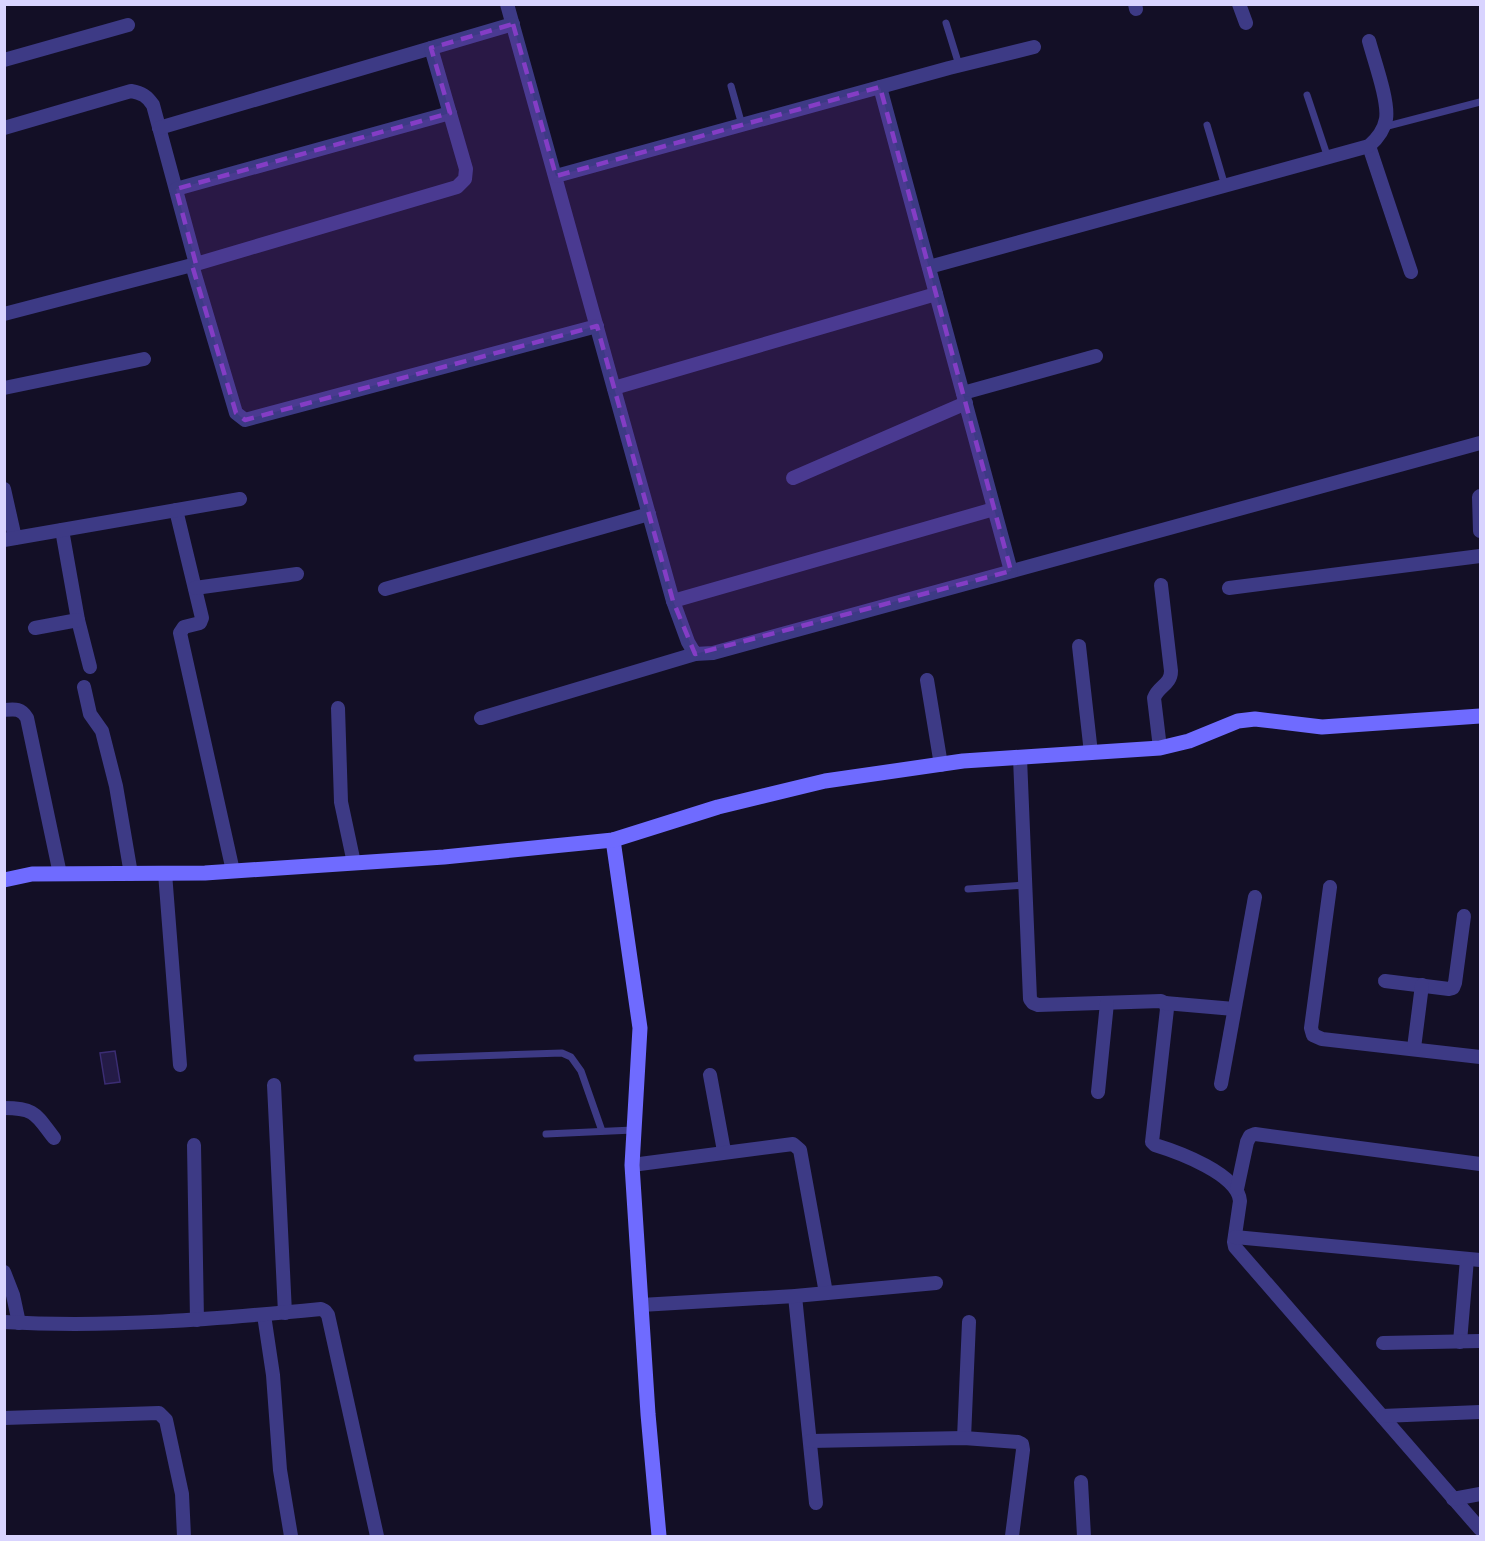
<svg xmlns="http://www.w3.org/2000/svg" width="1485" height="1541" font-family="'DM Sans',sans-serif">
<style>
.building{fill:#241b47;stroke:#3b2d73;stroke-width:1.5}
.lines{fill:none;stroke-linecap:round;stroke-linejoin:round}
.lane{stroke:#3d3a85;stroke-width:7}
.street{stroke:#3d3a85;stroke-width:14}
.secondary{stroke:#6f6bff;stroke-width:15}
.marked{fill:#843dc5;fill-opacity:0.2;stroke:#843dc5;stroke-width:4.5;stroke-dasharray:12 8;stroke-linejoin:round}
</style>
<rect width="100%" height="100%" fill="#130f26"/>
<!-- building -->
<path class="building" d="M115,1051L120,1082L105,1084L100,1053Z"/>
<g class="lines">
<!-- lane -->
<g class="lane">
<path d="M946,23L959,65"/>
<path d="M731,86L742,125"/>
<path d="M1307,95L1328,158"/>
<path d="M1207,125L1225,186"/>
<path d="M1384,127L1480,102"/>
<path d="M968,889L1025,885"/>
<path d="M417,1058L562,1053L571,1057L581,1071L602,1131"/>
<path d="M546,1134L633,1130"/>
</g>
<!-- street -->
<g class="street">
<path d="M507,4L673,601L688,642L695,654L713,653L1480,443"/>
<path d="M1135,4L1136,9"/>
<path d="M1239,4L1246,23"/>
<path d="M4,60L128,25"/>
<path d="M880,87L1011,571"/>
<path d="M4,128L131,91C142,93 147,96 153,105L196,264"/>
<path d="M159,128L513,24"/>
<path d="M1369,146L1411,272"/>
<path d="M556,176L949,68L1034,47"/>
<path d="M176,189L450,113"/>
<path d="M192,265L236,413L245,420L597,326"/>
<path d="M929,267L1369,146C1377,139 1384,130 1386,119C1389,101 1374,60 1369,41"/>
<path d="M4,314L196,264L457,187L465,179L466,169L431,48"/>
<path d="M4,388L144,359"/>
<path d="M614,388L936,294"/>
<path d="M963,393L1096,356"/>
<path d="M793,478L966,403"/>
<path d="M4,489L15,538"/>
<path d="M1480,496L1479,497L1480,531"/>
<path d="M176,510L202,618L200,623L184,627L180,633L233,871"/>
<path d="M62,530L78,620L90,667"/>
<path d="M4,540L240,499"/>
<path d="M195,588L297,574"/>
<path d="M1229,588L1480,556"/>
<path d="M385,589L649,514"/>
<path d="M673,601L994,509"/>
<path d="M35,628L78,620"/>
<path d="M1079,646L1091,753"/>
<path d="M927,680L941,765"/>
<path d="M84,687L90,714L102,731L116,786L131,874"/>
<path d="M338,708L341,802L354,863"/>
<path d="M4,710C15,709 21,708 27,718L60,874"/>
<path d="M481,718L695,654"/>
<path d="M1160,748L1154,698C1158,686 1171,685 1171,671L1161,585"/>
<path d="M1020,758L1030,999L1033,1003L1038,1005L1161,1001L1165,1003L1167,1009L1152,1142L1155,1145C1178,1152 1238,1174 1240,1201L1234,1242L1235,1247L1480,1529"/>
<path d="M165,873L180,1065"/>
<path d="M1330,887L1311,1028L1313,1035L1322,1039L1480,1057"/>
<path d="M1385,981L1449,989L1453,988L1455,983L1464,916"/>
<path d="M1165,1003L1234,1009"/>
<path d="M1414,1048L1422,985"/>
<path d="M710,1075L724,1151"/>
<path d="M1221,1084L1255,897"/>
<path d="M274,1085L285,1313"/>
<path d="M1098,1092L1107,1003"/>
<path d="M4,1108C36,1108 36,1115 54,1138"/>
<path d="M194,1145L197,1320"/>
<path d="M632,1165L793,1144L800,1150L826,1293"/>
<path d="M1237,1189L1247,1142L1250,1136L1255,1134L1480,1164"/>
<path d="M1235,1237L1480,1260"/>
<path d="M4,1272L13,1295L19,1323"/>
<path d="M795,1296L816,1503"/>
<path d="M641,1305L795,1296L936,1283"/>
<path d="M264,1315L273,1375L280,1470L291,1536"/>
<path d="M4,1322C110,1328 216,1319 321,1309L325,1311L328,1315L377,1536"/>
<path d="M1460,1342L1467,1259"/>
<path d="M1383,1343L1480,1341"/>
<path d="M1382,1416L1480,1412"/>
<path d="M4,1418L159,1413L166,1420L182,1494L184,1536"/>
<path d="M964,1438L969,1322"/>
<path d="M810,1441L964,1438L1018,1442L1022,1444L1023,1450L1012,1536"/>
<path d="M1081,1482L1084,1536"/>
<path d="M1453,1499L1480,1494"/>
</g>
<!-- secondary -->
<g class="secondary">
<path d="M613,840L640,1028L632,1165L648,1414L659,1536"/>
<path d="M4,880L32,874L205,873L444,857L613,840L718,807L825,781L963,761L1160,748L1189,741L1238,721L1255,719L1322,727L1480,716"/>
</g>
</g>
<!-- marked area -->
<path class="marked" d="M513,24L556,176L880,87L1011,571L695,654L673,601L597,326L245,420L236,413L192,265L196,264L176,189L450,113L431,48Z"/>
<!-- border -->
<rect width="1485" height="1541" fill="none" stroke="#d9d4ff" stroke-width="12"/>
</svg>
